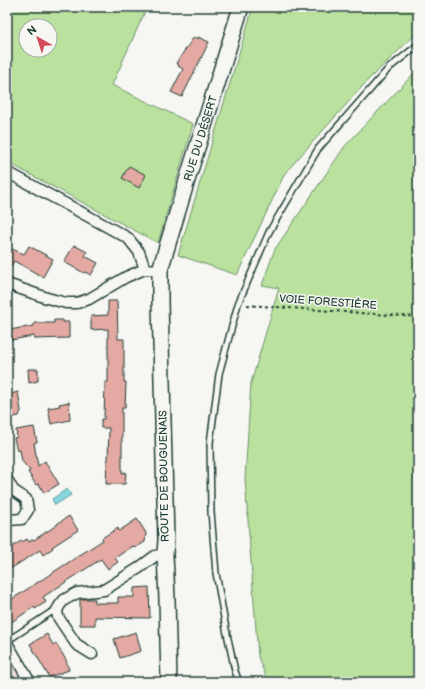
<svg xmlns="http://www.w3.org/2000/svg" width="425" height="689" font-family="'Balsamiq Sans',sans-serif">
<style>
.built{fill:#f0dfda}
.green{fill:#bae29e;stroke:#6c9069;fill-rule:evenodd}
.water{fill:#86d7de;stroke:#5d999a}
.building{fill:#e3a9a2;stroke:#1f3d34}
.lines{fill:none;stroke-linecap:round;stroke-linejoin:round}
.lane-casing{stroke:#1f3d34;stroke-width:8}
.street-casing{stroke:#1f3d34;stroke-width:13}
.secondary-casing{stroke:#1f3d34;stroke-width:18}
.path{stroke:#1f3d34;stroke-width:2;stroke-dasharray:3 3;stroke-linecap:butt}
.lane{stroke:#f6f6f2;stroke-width:5}
.street{stroke:#f6f6f2;stroke-width:10}
.secondary{stroke:#f6f6f2;stroke-width:15}
.labels{text-anchor:middle;dominant-baseline:central;stroke-width:3;stroke-linejoin:round;paint-order:stroke}
.street-label{font-size:11px;fill:#1f3d34;stroke:#f6f6f2}
</style>
<rect width="100%" height="100%" fill="#f6f6f2"/>
<filter id="ink" filterUnits="userSpaceOnUse"><feTurbulence type="fractalNoise" baseFrequency=".025" numOctaves="2"/><feDisplacementMap in="SourceGraphic" scale="8" xChannelSelector="R" yChannelSelector="G"/><feConvolveMatrix kernelMatrix="1 2 1 2 8 2 1 2 1" color-interpolation-filters="sRGB"/></filter>
<g filter="url(#ink)">
<!-- built -->
<path class="built" d="M7,652L23,678L15,682H7Z"/>
<!-- green -->
<g class="green">
<path d="M7,7H147L112,85L193,124L158,243L7,162ZM26,26H50V50H26Z"/>
<path d="M253,7H418V32L369,79L285,173L237,275L178,255Z"/>
<path d="M418,69V682H268L258,657L245,479L251,383L279,288L262,285L275,249L345,146Z"/>
</g>
<!-- water -->
<path class="water" d="M67,489L71,495L55,505L52,499Z"/>
<!-- building -->
<g class="building">
<path d="M194,37L198,39V37L209,42L182,97L171,92L183,69L178,66L179,65L176,63Z"/>
<path d="M129,166L146,175L139,188L122,178Z"/>
<path d="M74,245L87,252L85,256L98,263L91,275L85,272L84,273L64,262Z"/>
<path d="M29,246L53,259L43,277L14,261L7,273V247L24,254Z"/>
<path d="M108,301H117L118,339H124V382H126L125,408H122V473L126,472L125,484H106L107,460H108L109,428H101V419H104L105,382H108V329L91,330V316L108,315Z"/>
<path d="M54,320H63V322H69V338L34,339V336L11,340L9,330L34,326V323H54Z"/>
<path d="M28,369H38V381L29,383Z"/>
<path d="M18,392L21,411L19,416L7,418V395Z"/>
<path d="M69,402L70,420L51,424L48,408L60,406L59,404Z"/>
<path d="M34,427L37,442L34,443L38,466L45,461L59,484L44,493L39,484L36,485L28,472L30,471L22,461L20,450L17,451L14,438L17,437L16,430Z"/>
<path d="M69,516L78,530L52,547L53,548L43,555L40,550L7,571V550L21,541L22,542L27,539L29,542L33,539L34,540L57,525V524Z"/>
<path d="M137,519L146,533L145,542L135,548L133,546L115,558L118,562L108,569L101,559L43,597L46,602L35,609L34,607L10,623L7,618V607L11,604L9,601L103,540L102,538L118,528L119,531Z"/>
<path d="M149,587L150,618L95,617V625H80V599H95V603H118V597H134V588Z"/>
<path d="M136,632L141,651L120,658L114,639Z"/>
<path d="M47,634L53,645L56,643L66,660L69,670L49,677L30,644Z"/>
</g>
<g class="lines">
<defs>
<g id="lane">
<path d="M7,641L50,613L57,610"/>
<path d="M7,660L14,655"/>
<path d="M239,682L235,671L226,629L216,573L211,512L210,443L219,374L238,304L269,232L318,149L389,68L418,45"/>
</g>
<g id="street">
<path d="M7,172L128,238L139,252L145,269"/>
<path d="M7,284L47,298L66,303H77L89,299L126,277L145,269L160,270"/>
<path d="M7,479L13,490L26,499L28,510L22,519L9,520L7,518"/>
<path d="M7,643L30,682"/>
<path d="M92,654L76,644L58,617L57,610L60,605L64,600L77,593L104,590L139,568L155,556L165,554"/>
</g>
<g id="secondary">
<path id="s1" d="M169,682L167,599L165,554L166,539L160,302V270L188,177L241,7"/>
</g>
</defs>
<!-- lane casing -->
<use href="#lane" class="lane-casing"/>
<!-- street casing -->
<use href="#street" class="street-casing"/>
<!-- secondary casing -->
<use href="#secondary" class="secondary-casing"/>
<!-- path -->
<path class="path" d="M247,305L418,317"/>
<!-- lane -->
<use href="#lane" class="lane"/>
<!-- street -->
<use href="#street" class="street"/>
<!-- secondary -->
<use href="#secondary" class="secondary"/>
</g>
</g>
<g class="labels">
<!-- street labels -->
<g class="street-label">
<text stroke="none"><textPath href="#s1" startOffset="550">RUE DU DÉSERT</textPath></text>
<text transform="translate(328 302) rotate(4)">VOIE FORESTIÈRE</text>
<text transform="translate(164 476) rotate(-91)">ROUTE DE BOUGUENAIS</text>
</g>
</g>
<!-- margin -->
<rect width="425" height="689" fill="none" stroke="#f6f6f2" stroke-width="24"/>
<rect x="12" y="12" width="401" height="665" fill="none" stroke="#1f3d34" stroke-width="1.5" filter="url(#ink)"/>
<!-- north arrow -->
<g transform="translate(38 38) rotate(321)"><circle r="19" fill="#f6f6f2" stroke="#a0aca6"/>
<path d="M0-3L7 15L0 10L-7 15Z" fill="#d1495b"/>
<text y="-6" font-size="11" font-weight="bold" text-anchor="middle" fill="#1f3d34">N</text>
</g>
</svg>
